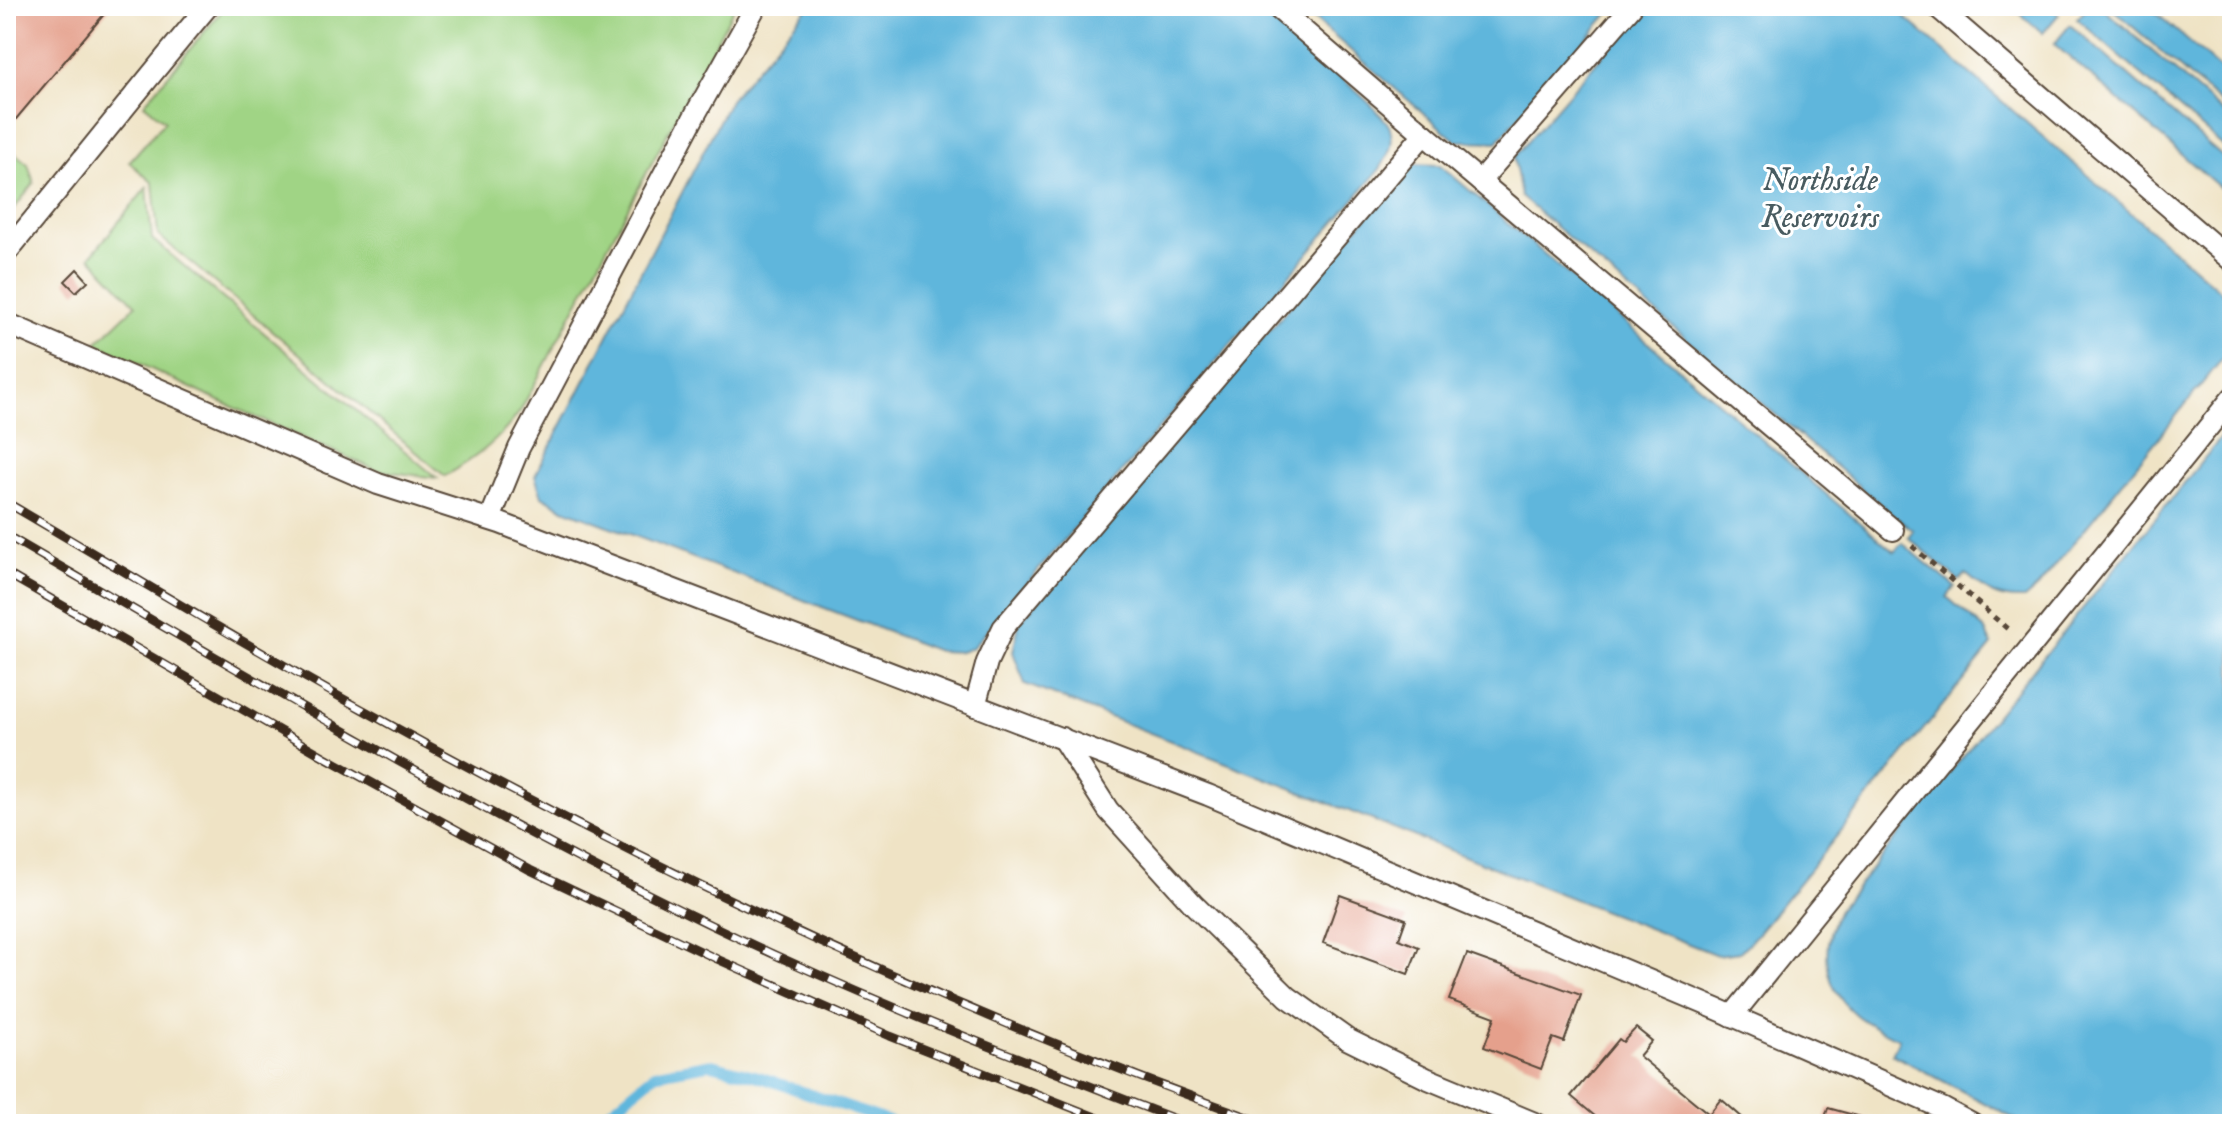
<svg xmlns="http://www.w3.org/2000/svg" width="2238" height="1130" font-family="'IM FELL English',serif">
<style>
.green{fill:#a0d485;stroke:#6e7f52;stroke-width:2}
.water{fill:#5fb6dc;stroke:#4d707d;stroke-width:2}
.lines{fill:none;stroke-linecap:round;stroke-linejoin:round}
.stream{stroke:#5fb6dc;stroke-width:11}
.building{fill:#e5a08c}
.lane-casing{stroke:#564637;stroke-width:24}
.path{stroke:#564637;stroke-width:5;stroke-dasharray:6 6;stroke-linecap:butt}
.lane{stroke:#fff;stroke-width:20}
.rail-casing{stroke:#3b2a1e;stroke-width:9}
.rail{stroke:#fff;stroke-width:6;stroke-dasharray:18;stroke-linecap:butt}
.labels{text-anchor:middle;dominant-baseline:central;stroke-width:6;stroke-linejoin:round;paint-order:stroke}
.water-label{font-size:32px;font-style:italic;fill:#485b60;stroke:#fff}
</style>
<rect width="100%" height="100%" fill="#fff"/>
<filter id="ink" filterUnits="userSpaceOnUse"><feTurbulence type="fractalNoise" baseFrequency=".0125" numOctaves="2"/><feDisplacementMap in="SourceGraphic" scale="16" xChannelSelector="R" yChannelSelector="G"/><feConvolveMatrix kernelMatrix="1 2 1 2 8 2 1 2 1" color-interpolation-filters="sRGB"/></filter>
<filter id="wash" filterUnits="userSpaceOnUse"><feTurbulence type="fractalNoise" baseFrequency=".006" numOctaves="4" result="noise"/><feDisplacementMap in="SourceGraphic" scale="32" xChannelSelector="R" yChannelSelector="G"/><feGaussianBlur stdDeviation="1.8" result="paint"/><feColorMatrix in="noise" values="0 0 0 0 0 0 0 0 0 0 0 0 0 0 0 0 0 1.4 0 .05"/><feComposite in="paint" operator="in"/></filter>
<g filter="url(#wash)">
<rect width="100%" height="100%" fill="#efe3c5"/>
<!-- green -->
<g class="green">
<path d="M226,6H735L521,410C500,440 476,458 445,476L158,235L153,183L129,162L165,121L144,104Z"/>
<path d="M6,146L28,164L34,183L6,219Z"/>
<path d="M147,187L152,239L437,478L376,470L208,396L96,343L136,305L90,257Z"/>
</g>
<!-- water -->
<g class="water">
<path d="M809,6H1254C1277,26 1383,107 1390,128C1395,145 1388,155 1380,169L972,648L961,652L938,651L564,509L542,496L535,476L730,100Z"/>
<path d="M1299,6H1615L1497,142L1456,141Z"/>
<path d="M1645,6H1892L2222,292C2235,307 2237,334 2227,353L2038,587L2024,599C1996,600 1987,592 1966,574L1959,581L1908,537L1913,530L1895,517L1521,197L1514,157Z"/>
<path d="M2011,6H2050L2059,14L2043,33Z"/>
<path d="M2089,6H2100L2232,120V154L2077,19Z"/>
<path d="M2109,6H2148L2232,79V113Z"/>
<path d="M2070,25L2232,165V198L2054,44Z"/>
<path d="M1412,164L1440,165L1894,552L1902,543L1955,587L1947,597L1984,629L1992,645L1758,933L1740,952L1717,955L1025,684L1013,652L1019,623Z"/>
<path d="M2232,424V1124H2024L1892,1054L1899,1039C1885,1032 1868,1025 1856,1015C1822,987 1820,945 1840,908Z"/>
</g>
<g class="lines">
<!-- stream -->
<g class="stream">
<path d="M2222,6L2232,14"/>
<path d="M595,1124L655,1074L710,1064L760,1077L896,1124"/>
</g>
</g>
<g id="blocks">
<!-- building -->
<g class="building">
<path d="M6,6H111L6,131Z"/>
<path d="M77,269L88,281L76,292L65,281Z"/>
<path d="M1340,895L1406,919L1399,939L1419,947L1408,974L1323,943Z"/>
<path d="M1467,954L1581,995L1564,1042L1553,1038L1541,1069L1484,1047L1495,1017L1449,1000Z"/>
<path d="M1636,1028L1652,1041L1639,1056L1709,1114L1721,1099L1745,1120L1742,1124H1654L1647,1119L1643,1124H1609L1605,1121L1603,1123L1571,1096L1619,1039L1623,1042Z"/>
<path d="M1828,1108L1883,1123V1124H1823Z"/>
</g>
</g>
</g>
<g filter="url(#ink)">
<use href="#blocks" fill-opacity="0" stroke="#564637" stroke-width="2"/>
<g class="lines">
<defs>
<g id="lane">
<path d="M1936,6L2232,261"/>
<path d="M1424,134L1893,530"/>
<path d="M1480,181L1632,6"/>
<path d="M6,253C74,171 140,87 208,6"/>
<path d="M6,323L378,484L500,523L1208,795L1717,1009L1944,1109L1972,1124"/>
<path d="M490,519L519,448L696,113L756,6"/>
<path d="M975,706L987,662L1003,628L1424,134L1275,6"/>
<path d="M1062,738L1108,810L1193,904L1288,997L1347,1039L1426,1078L1537,1124"/>
<path d="M1732,1016L2232,398"/>
</g>
</defs>
<!-- lane casing -->
<use href="#lane" class="lane-casing"/>
<!-- path -->
<path class="path" d="M1912,546L2010,631"/>
<!-- lane -->
<use href="#lane" class="lane"/>
<defs>
<g id="rail">
<path d="M6,502C126,572 245,645 367,712C656,872 956,1014 1267,1124"/>
<path d="M6,535C245,674 484,817 734,936C882,1006 1035,1065 1188,1124"/>
<path d="M6,573L325,757L530,870L717,959L890,1036L1113,1124"/>
</g>
</defs>
<!-- rail casing -->
<use href="#rail" class="rail-casing"/>
<!-- rail -->
<use href="#rail" class="rail"/>
</g>
</g>
<g class="labels">
<!-- water labels -->
<g class="water-label">
<text x="1820" y="181">Northside<tspan x="1820" dy="37">Reservoirs</tspan></text>
</g>
</g>
<!-- margin -->
<rect width="2238" height="1130" fill="none" stroke="#fff" stroke-width="32"/>
</svg>
